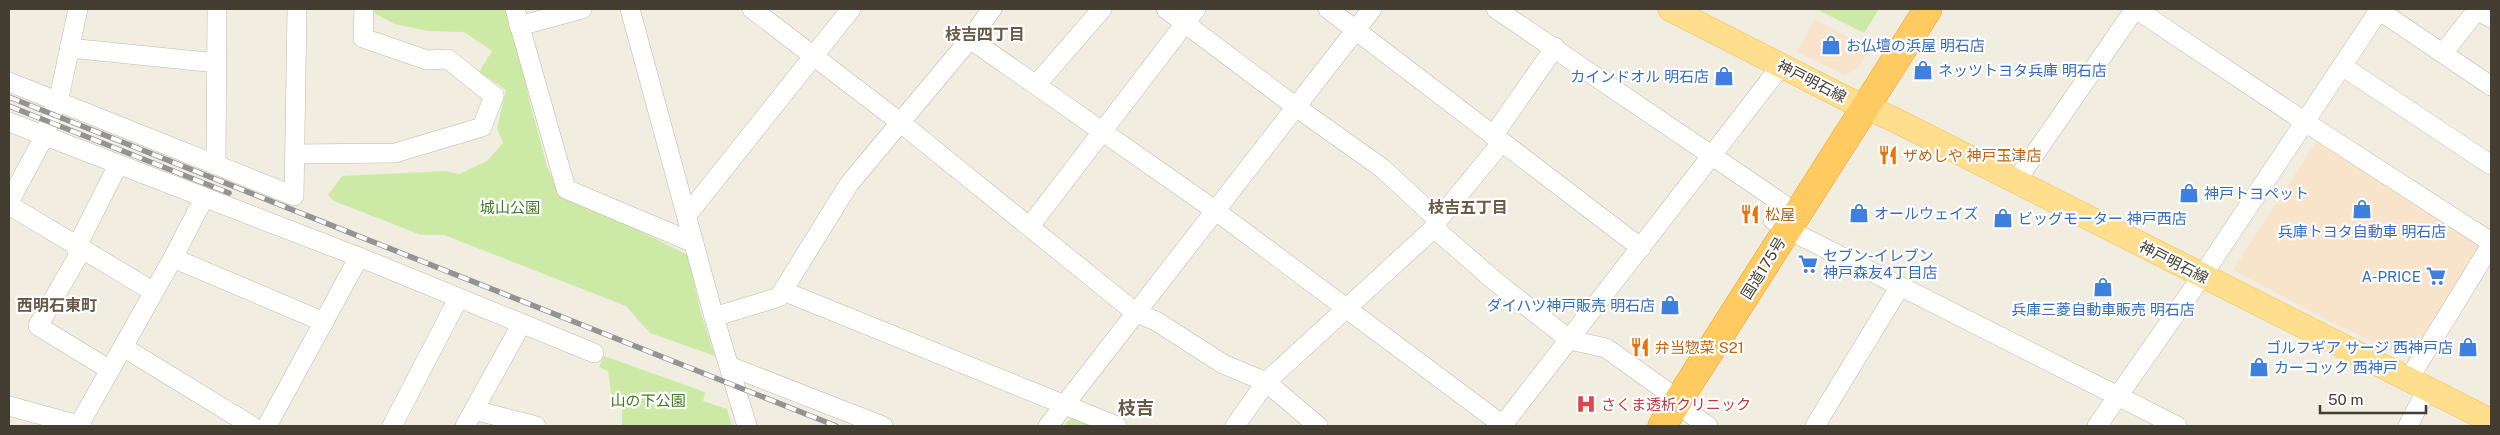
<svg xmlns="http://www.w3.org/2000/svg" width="2500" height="435" font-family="'Public Sans','Noto Sans JP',sans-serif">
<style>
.commercial{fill:#f7e4ca}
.green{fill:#cceaa6}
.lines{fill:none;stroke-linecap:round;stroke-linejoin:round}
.minor-casing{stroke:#c1b8a7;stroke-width:20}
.major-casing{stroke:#ebbe56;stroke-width:25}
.highway-casing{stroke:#e8a026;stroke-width:29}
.minor{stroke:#fff;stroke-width:19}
.major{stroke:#ffdf8e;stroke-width:24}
.highway{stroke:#ffca60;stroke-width:28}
.rail-casing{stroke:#939393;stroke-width:5.5}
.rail{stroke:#fff;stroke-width:4;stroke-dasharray:11;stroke-linecap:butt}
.labels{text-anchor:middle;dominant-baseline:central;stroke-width:4.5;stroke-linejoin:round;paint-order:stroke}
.shop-label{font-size:15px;fill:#366cbe;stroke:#fff;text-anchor:start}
.street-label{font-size:15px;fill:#443d32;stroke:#fff}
.food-label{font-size:15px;fill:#c56008;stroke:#fff;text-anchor:start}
.park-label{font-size:15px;fill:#437822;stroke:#fff}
.health-label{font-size:15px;fill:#be3a42;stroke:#fff;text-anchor:start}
.neighbourhood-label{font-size:16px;font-weight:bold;fill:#675b48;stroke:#fff}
.quarter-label{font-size:18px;font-weight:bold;fill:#675b48;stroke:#fff}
</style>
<rect width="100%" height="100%" fill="#f2ede1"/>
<!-- commercial -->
<g class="commercial">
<path d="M1815,19L1870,49L1857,69L1845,75L1797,52Z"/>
<path d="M2318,139L2479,241L2481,249L2412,360L2329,321L2233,270Z"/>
</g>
<!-- green -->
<g class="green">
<path d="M373,9H510L530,103L547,166L559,193L577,204L628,225L688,255L700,310L715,356L650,333L626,306L444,235H421L334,201L328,195L342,176L446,171L459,174L487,161L503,143L497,128L506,90L479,72L492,51L464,32L428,31L395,24L372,12Z"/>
<path d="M1816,9H1879L1864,33Z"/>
<path d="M604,356L705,392L703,401L727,409L732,426H622V409L612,400L608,371L599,367Z"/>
<path d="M1072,417L1105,426H1064Z"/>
</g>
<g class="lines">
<defs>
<g id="minor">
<path d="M515,9L566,189L694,243"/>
<path d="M630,9L714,317L747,426"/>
<path d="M752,9L901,123L1136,313L1156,321L1223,364L1266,382L1318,426"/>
<path d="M1166,9L1296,107L1382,168L1438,220L1434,228L1496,282L1570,340L1606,348L1666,391L1677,404L1708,426"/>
<path d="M1328,9L1641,248"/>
<path d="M1496,9L1783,204"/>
<path d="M2136,9L2305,122L2491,242"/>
<path d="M2377,9L2491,86"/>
<path d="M519,26L582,9"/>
<path d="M970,39L1216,211L1504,426"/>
<path d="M69,48L217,63"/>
<path d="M2443,53L2477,10L2491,18"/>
<path d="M2342,66L2491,165"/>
<path d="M9,82L294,196L297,9"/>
<path d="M1036,85L1102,9"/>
<path d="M9,122L359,257L594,353"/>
<path d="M1493,136L1555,47"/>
<path d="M296,154L395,153L482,127L494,96L448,59L427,60L363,38L364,9"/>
<path d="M216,163L217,9"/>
<path d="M2016,181L2135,9"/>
<path d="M9,202L44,137L60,93L78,9"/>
<path d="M9,205L154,292"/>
<path d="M687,215L851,9"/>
<path d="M1438,220L1502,142"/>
<path d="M1773,220L1787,229L2177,426"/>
<path d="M1030,226L1196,9"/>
<path d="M173,258L324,322"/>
<path d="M783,291L1117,426"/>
<path d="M714,317L779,297L849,184L970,39L992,9"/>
<path d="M123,347L252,426"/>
<path d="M729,366L883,426"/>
<path d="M110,370L38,326L77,258V246L118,165"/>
<path d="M2408,380L2491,245"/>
<path d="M9,406L82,426"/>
<path d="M474,410L536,426"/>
<path d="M79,425L173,258L204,198"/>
<path d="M267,426L359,257"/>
<path d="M392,426L458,299"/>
<path d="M465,426L521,325"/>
<path d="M1048,426L1372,9"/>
<path d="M1235,426L1266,382L1434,228"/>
<path d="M1502,426L1781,66"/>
<path d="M1815,426L1899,288"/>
<path d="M2097,426L2202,276L2380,9"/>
<path d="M2408,426L2427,389"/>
</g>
<path id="major" d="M1670,9L1849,100L1893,119L2491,421"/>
<path id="highway" d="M1662,426L1928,9"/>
</defs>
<!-- minor casing -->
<use href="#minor" class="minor-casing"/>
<!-- major casing -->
<use href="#major" class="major-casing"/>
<!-- highway casing -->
<use href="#highway" class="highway-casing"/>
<!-- minor -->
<use href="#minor" class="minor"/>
<!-- major -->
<use href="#major" class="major"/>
<!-- highway -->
<use href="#highway" class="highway"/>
<defs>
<g id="rail">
<path d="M9,97L836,426"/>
<path d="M9,106L229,193"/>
</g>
</defs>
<!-- rail casing -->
<use href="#rail" class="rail-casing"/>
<!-- rail -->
<use href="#rail" class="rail"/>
</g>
<!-- icons -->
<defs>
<symbol id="shop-bare" viewBox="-9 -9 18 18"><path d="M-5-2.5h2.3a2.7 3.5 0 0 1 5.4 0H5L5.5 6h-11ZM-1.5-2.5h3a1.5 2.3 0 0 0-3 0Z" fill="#3f7fe0" stroke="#fff" stroke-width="2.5" paint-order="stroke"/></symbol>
<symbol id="restaurant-bare" viewBox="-9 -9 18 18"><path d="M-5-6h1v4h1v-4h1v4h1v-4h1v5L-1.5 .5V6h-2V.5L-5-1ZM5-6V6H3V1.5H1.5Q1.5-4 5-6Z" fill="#e8710a" stroke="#fff" stroke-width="2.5" paint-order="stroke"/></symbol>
<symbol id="supermarket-bare" viewBox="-9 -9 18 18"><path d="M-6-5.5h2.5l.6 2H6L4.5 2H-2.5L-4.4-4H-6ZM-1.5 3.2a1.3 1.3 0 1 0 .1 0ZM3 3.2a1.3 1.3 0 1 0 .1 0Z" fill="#3f7fe0" stroke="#fff" stroke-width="2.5" paint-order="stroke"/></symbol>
<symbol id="hospital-bare" viewBox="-9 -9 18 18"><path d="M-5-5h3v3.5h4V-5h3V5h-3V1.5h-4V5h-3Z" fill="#e0444e" stroke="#fff" stroke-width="2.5" paint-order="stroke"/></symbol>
</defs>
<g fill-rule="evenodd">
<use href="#shop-bare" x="1817" y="31" width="28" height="28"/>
<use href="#shop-bare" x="1909" y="56" width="28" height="28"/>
<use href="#shop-bare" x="1710" y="62" width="28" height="28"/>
<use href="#restaurant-bare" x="1874" y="141" width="28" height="28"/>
<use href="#shop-bare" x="2175" y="179" width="28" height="28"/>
<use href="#shop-bare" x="2348" y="195" width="28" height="28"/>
<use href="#shop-bare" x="1845" y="199" width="28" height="28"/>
<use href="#restaurant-bare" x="1736" y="200" width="28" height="28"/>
<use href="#shop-bare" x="1989" y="204" width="28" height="28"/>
<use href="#supermarket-bare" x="1794" y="250" width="28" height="28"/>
<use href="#supermarket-bare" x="2422" y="262" width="28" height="28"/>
<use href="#shop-bare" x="2089" y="273" width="28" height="28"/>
<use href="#shop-bare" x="1656" y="291" width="28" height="28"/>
<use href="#restaurant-bare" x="1626" y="333" width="28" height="28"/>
<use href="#shop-bare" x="2454" y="333" width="28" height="28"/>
<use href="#shop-bare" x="2245" y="353" width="28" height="28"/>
<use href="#hospital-bare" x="1572" y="390" width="28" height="28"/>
</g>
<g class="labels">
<!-- shop labels -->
<g class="shop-label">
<text x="1846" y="45">お仏壇の浜屋 明石店</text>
<text x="1938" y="70">ネッツトヨタ兵庫 明石店</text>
<text x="1709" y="76" text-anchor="end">カインドオル 明石店</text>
<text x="2204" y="193">神戸トヨペット</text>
<text x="1874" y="213">オールウェイズ</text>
<text x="2018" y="218">ビッグモーター 神戸西店</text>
<text x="2362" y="231" text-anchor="middle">兵庫トヨタ自動車 明石店</text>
<text x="1823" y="255">セブン-イレブン<tspan x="1823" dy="17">神戸森友4丁目店</tspan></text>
<text x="2421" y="276" text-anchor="end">A-PRICE</text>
<text x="1655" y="305" text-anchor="end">ダイハツ神戸販売 明石店</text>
<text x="2103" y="309" text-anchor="middle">兵庫三菱自動車販売 明石店</text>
<text x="2453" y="347" text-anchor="end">ゴルフギア サージ 西神戸店</text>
<text x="2274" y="367">カーコック 西神戸</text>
</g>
<!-- street labels -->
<g class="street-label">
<text transform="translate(1812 81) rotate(27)">神戸明石線</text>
<text transform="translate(2174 262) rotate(27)">神戸明石線</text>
<text transform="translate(1763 268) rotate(-58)">国道175号</text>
</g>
<!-- food labels -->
<g class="food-label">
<text x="1903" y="155">ザめしや 神戸玉津店</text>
<text x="1765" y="214">松屋</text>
<text x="1655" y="347">弁当惣菜 S21</text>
</g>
<!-- park labels -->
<g class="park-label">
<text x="510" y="207">城山公園</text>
<text x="648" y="400">山の下公園</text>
</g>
<!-- health labels -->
<g class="health-label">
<text x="1601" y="404">さくま透析クリニック</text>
</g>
<!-- neighbourhood labels -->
<g class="neighbourhood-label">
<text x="985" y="34">枝吉四丁目</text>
<text x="1468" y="207">枝吉五丁目</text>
<text x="57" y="305">西明石東町</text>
</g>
<!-- quarter labels -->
<g class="quarter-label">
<text x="1136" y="407">枝吉</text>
</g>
</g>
<!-- border -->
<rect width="2500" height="435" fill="none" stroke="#443d32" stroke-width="20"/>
<!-- scale -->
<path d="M2320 405v8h106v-8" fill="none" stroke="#443d32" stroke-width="2.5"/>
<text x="2328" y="405" font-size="15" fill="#443d32" stroke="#ffffff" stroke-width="4" paint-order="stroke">50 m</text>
</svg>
